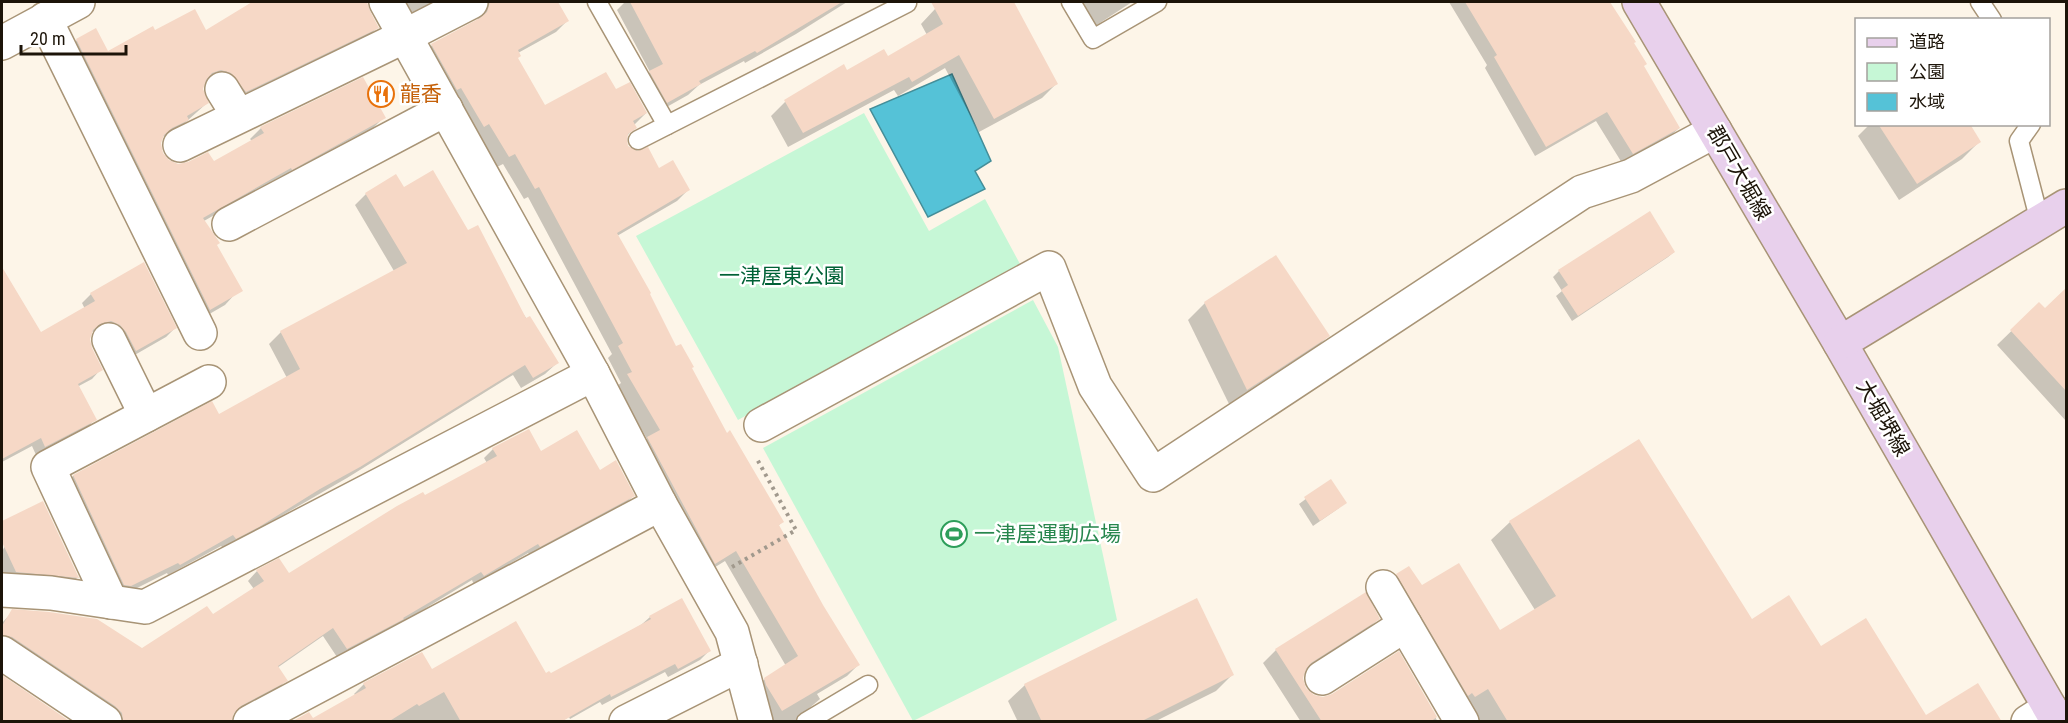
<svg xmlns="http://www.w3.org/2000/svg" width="2068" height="723" font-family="'Roboto Condensed','Noto Sans JP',sans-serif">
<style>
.green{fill:#c6f7d6}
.water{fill:#55c2d7;stroke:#448e99;stroke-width:1.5}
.shadow{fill:#0003}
.building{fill:#f6d8c6}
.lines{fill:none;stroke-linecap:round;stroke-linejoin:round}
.service-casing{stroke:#a89476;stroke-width:21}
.minor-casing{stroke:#a89476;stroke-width:36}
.secondary-casing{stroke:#a89476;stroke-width:36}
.path{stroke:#a1998d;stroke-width:4;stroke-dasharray:3 4.5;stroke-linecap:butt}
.service{stroke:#fff;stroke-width:18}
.minor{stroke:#fff;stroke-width:33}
.secondary{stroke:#e8d0ec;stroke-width:33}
.labels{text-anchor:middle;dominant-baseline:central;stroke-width:5;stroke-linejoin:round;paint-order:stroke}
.food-label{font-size:21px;fill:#c56008;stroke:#fff;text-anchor:start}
.street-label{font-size:21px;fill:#1c1409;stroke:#fff}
.park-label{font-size:21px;fill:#006136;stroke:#fff}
.leisure-label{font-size:21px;fill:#27864d;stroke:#fff;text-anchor:start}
</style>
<rect width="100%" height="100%" fill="#fdf5e8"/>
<!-- green -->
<g class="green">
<path d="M864,113L929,231L985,199L1020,264L738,420L636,236Z"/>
<path d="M1033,300L1058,347L1117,620L913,721L763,448Z"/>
</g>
<!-- water -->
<path class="water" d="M952,74L991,161L975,171L985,189L928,217L870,109Z"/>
<!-- shadow -->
<g class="shadow">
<path d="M253,2H366L377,28L366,38L235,102L210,80L204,82L202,89L207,103L177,130L162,137L160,143L162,153L169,162L179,165L213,163L252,141L250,139L261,128L384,117L373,128L281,179L280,177L204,221L236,293L225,305L199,320L66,51L77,40L108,53L155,32H206Z"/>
<path d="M389,2H439L401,21Z"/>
<path d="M474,2H556L567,21L556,32L518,53L517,58L544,107L615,91L646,113L634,125L635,127L626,137L627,147L688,190L677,201L617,236L676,348L690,369L726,435L782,522L778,526L821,605L858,665L847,676L817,694L820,699L793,722H771L753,690L765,679L786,666L725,561L704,574L637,449L647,439L617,386L621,383L608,358L612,354L528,197L524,199L503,164L497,167L478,134L421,56L432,45L477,21L479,15Z"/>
<path d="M625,2H718L725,14L748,2H847L796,34L745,63L744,61L699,85L688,95L656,113L639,83L650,72L617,10Z"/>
<path d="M948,2H1012L1056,84L1042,98L979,132L945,68L898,96L894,90L788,147L771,116L785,102L847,72L888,58L927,35L921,24L935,9Z"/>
<path d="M1066,2H1132L1086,32Z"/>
<path d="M1449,2H1606L1633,44L1643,67L1679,128L1668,138L1622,163L1596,121L1535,156L1485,68L1487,65Z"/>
<path d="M1870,124H1968L1979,142L1962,159L1899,200L1858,136Z"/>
<path d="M404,189L467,232L557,363L545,374L521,388L513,375L347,478L224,549L221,546L168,575L167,573L119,597L62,488L73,476L212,404L218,416L287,378L269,344L281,332L394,271L355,205L366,194Z"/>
<path d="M1649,213L1674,252L1668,257L1572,321L1556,296L1562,291L1553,277L1559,271Z"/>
<path d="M2,270L40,334L85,309L82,303L91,294L175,328L166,337L126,360L101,330L91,332L89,338L91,348L101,369L92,379L77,387L95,419L86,429L36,455L32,446L2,462Z"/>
<path d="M2066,289V421L1997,345L2039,304L2044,310Z"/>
<path d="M1205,303L1328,336L1311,353L1230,406L1188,320Z"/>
<path d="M493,449L540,453L600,472L633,496L624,505L530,555L528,553L474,585L472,580L393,628L337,657L323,636L277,668L286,680L277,690L232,713L230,722H111L2,646V623L13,611L142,649L212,616L254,589L248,581L257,571L289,575L487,463L484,458Z"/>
<path d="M1330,481L1339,508L1313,526L1299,504Z"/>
<path d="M43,503L77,578L66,590L2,577V551L22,520Z"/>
<path d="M1510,522L1820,649L1926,717L1992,722H1478L1378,594L1397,575L1409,568L1422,588L1500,632L1535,610L1491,540Z"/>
<path d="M650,617L709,651L700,660L668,677L665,672L602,705L600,702L570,719L569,717L560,722H294L313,720L355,695L354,694L364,684L422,654L432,671L550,675L641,625Z"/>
<path d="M1378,619L1365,632L1304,671L1302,678L1305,688L1313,696L1324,698L1332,695L1398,653L1438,722H1301L1263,663L1276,650Z"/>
<path d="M1233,674L1216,691L1154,722H1018L1008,701L1025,685Z"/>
<path d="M2,677L66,720L65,722H2Z"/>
</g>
<!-- building -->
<g class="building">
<path d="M252,2H367L370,11L379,28L246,92L231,73L221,70L212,73L206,80L203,89L209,103L187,116L189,120L172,128L164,135L161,143L163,153L169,160L178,164L188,162L208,152L214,161L264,133L260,127L363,77L386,118L292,170L291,168L203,218L220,243L217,245L243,291L210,310L76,39L96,28L108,51L153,26L155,30L195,9L206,30Z"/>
<path d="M490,2H558L569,21L518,50L521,56L518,58L545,105L606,72L616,89L630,82L647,113L633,121L637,128L628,134L627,140L628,146L637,151L648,147L659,168L673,160L690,190L617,233L651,293L650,294L676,346L681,344L694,367L692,368L727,433L730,430L784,522L779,525L823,605L860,665L782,711L766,685L764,678L798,656L736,551L715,564L647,437L660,430L627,374L632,372L618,346L623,343L539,187L535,189L515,154L509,157L489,124L484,127L461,88L457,90L431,44L480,18L487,12Z"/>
<path d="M630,2H842L757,53L755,51L699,81L701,84L667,103L649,71L663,64Z"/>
<path d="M931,2H1014L1058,84L994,119L959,55L912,82L909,77L803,133L784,100L844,64L847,70L884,49L888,56L943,24Z"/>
<path d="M1465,2H1610L1636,42L1634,43L1647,64L1644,66L1680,128L1633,154L1607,112L1546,147L1494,57L1497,55Z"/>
<path d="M1878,124H1970L1981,142L1917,184Z"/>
<path d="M433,170L468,230L478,225L526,318L530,316L559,363L533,378L525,365L360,467L320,489L259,527L236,539L233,535L180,565L178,563L131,586L124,585L73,475L212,401L219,414L300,369L280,331L407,263L365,193L396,174L404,187Z"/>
<path d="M1650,211L1675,252L1578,316L1561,290L1568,285L1558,270Z"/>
<path d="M1276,255L1330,336L1247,390L1204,302Z"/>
<path d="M144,262L177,328L136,351L126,332L120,325L111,321L100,324L93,330L90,339L92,348L103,370L78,384L97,420L45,447L41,438L2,459V267L41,332L95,301L90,293Z"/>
<path d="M2067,287V392L2010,330L2039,302L2045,308Z"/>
<path d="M529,429L541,451L577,430L600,470L616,460L635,496L540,547L538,544L484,576L481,572L403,618L404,619L347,649L333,628L278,666L288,681L241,706L234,713L231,722H123L122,713L115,706L12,637L2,635V626L12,609L49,612L97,619L142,648L207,606L213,614L264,581L256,570L279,558L289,573L397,506L423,492L425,495L497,456L492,448Z"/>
<path d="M1639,439L1752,619L1789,595L1821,646L1866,618L1926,715L1978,683L2002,722H1508L1488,689L1475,697L1472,693L1468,696L1396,574L1409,566L1422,585L1459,563L1500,630L1556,596L1509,521Z"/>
<path d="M1331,479L1347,503L1320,521L1304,497Z"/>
<path d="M43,501L79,578L16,572L2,542V521Z"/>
<path d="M1366,592L1380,619L1311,663L1306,669L1303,678L1306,688L1314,695L1323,697L1332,694L1399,651L1437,717L1430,722H1322L1275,649Z"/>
<path d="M682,598L711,651L678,669L675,664L611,697L610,694L561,722H461L444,692L419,706L417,704L388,722H291L309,712L313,718L366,688L363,683L422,652L432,669L516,621L546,673L549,671L551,673L651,619L649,616Z"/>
<path d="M1197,598L1234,675L1140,722H1042L1024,684Z"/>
<path d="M2,675L68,720L67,722H2Z"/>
</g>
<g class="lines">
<defs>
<g id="service">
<path d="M597,2L667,125"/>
<path d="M1071,2L1093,39L1157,2"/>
<path d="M1980,2L1992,20"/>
<path d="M2031,124L2019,141L2040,222"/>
<path d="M638,140L907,3"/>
<path d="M806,722L868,685"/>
</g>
<g id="minor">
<path d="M386,2L593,374L660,504L732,632L756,722"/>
<path d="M45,19L200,333"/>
<path d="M2,43L78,2"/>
<path d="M222,89L238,115"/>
<path d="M180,145L405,36L471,2"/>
<path d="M229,224L446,109"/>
<path d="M109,340L146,415"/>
<path d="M761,425L1049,268L1095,386L1153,475L1582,192L1631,176L1715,131"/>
<path d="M1383,587L1462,722"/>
<path d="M2,590L51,593L145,607L593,374"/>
<path d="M111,602L48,467L209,382"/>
<path d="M2,653L105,722"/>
<path d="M1322,678L1405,625"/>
<path d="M250,722L660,504"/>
<path d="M626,722L741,664"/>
<path d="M2028,722L2050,708"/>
</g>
<g id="secondary">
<path d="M1639,2L1840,343L2058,722"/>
<path d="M1840,343L2066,206"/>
</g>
</defs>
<!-- service casing -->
<use href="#service" class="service-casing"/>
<!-- minor casing -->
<use href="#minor" class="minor-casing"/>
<!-- secondary casing -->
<use href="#secondary" class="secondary-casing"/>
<!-- path -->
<path class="path" d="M732,567L796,530L757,459"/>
<!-- service -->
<use href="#service" class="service"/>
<!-- minor -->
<use href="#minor" class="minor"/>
<!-- secondary -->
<use href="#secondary" class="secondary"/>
</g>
<!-- icons -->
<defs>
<symbol id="restaurant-ring" viewBox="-11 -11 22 22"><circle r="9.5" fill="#fff" stroke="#e8710a" stroke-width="1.5"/><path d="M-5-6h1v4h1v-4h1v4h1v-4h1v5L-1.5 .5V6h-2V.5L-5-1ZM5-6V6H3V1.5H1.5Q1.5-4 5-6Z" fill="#e8710a"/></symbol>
<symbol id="stadium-ring" viewBox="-11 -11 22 22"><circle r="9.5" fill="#fff" stroke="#2e9e5b" stroke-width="1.5"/><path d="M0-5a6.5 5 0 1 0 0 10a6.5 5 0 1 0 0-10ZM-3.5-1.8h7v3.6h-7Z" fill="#2e9e5b"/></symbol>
</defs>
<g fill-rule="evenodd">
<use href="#restaurant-ring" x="366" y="79" width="30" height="30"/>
<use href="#stadium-ring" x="939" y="519" width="30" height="30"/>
</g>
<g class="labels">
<!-- food labels -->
<g class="food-label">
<text x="400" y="94">龍香</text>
</g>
<!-- street labels -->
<g class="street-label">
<text transform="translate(1739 173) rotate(60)">郡戸大堀線</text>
<text transform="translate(1883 418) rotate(60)">大堀堺線</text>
</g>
<!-- park labels -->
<g class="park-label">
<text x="782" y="276">一津屋東公園</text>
</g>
<!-- leisure labels -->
<g class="leisure-label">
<text x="974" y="534">一津屋運動広場</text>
</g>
</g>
<!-- border -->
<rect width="2068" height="723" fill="none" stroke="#1c1409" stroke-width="6"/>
<!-- legend -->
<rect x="1855" y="18" width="195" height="108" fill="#ffffff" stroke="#a4a19d" stroke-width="1.5"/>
<rect x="1867" y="38" width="30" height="9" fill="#e8d0ec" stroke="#a4a19d" stroke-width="1.5"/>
<text x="1909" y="48" font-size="18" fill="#1c1409">道路</text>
<rect x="1867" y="63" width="30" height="18" fill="#c6f7d6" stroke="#a4a19d" stroke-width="1.5"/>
<text x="1909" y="78" font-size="18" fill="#1c1409">公園</text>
<rect x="1867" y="93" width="30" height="18" fill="#55c2d7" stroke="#a4a19d" stroke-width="1.5"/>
<text x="1909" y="108" font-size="18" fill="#1c1409">水域</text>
<!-- scale -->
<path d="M21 45v9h105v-9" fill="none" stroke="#1c1409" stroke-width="3"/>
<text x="30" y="45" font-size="18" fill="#1c1409" stroke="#ffffff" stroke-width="4.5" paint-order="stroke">20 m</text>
</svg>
